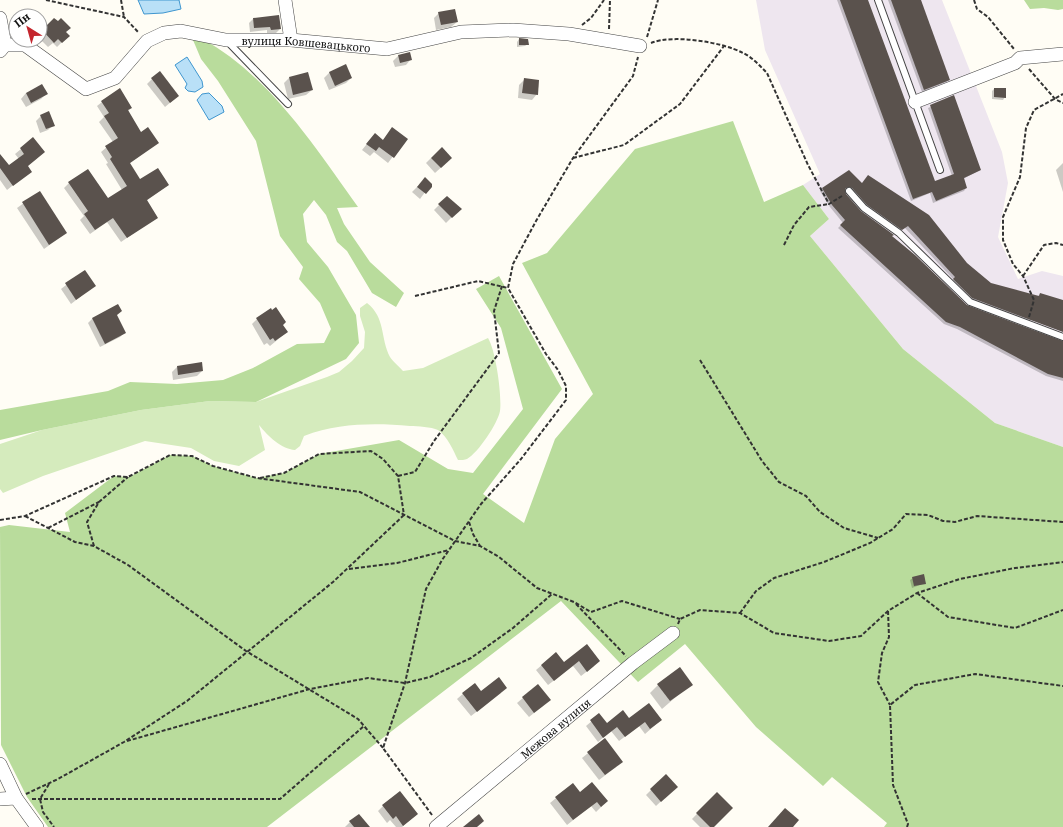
<svg xmlns="http://www.w3.org/2000/svg" width="1063" height="827" font-family="'Noto Serif',serif">
<style>
.industrial{fill:#eee6ef}
.green{fill:#d5ebbd}
.forest{fill:#b9dc9c}
.water{fill:#b9e0f7;stroke:#3f96cf}
.shadow{fill:#0003}
.building{fill:#5a524d}
.lines{fill:none;stroke-linecap:round;stroke-linejoin:round}
.lane-casing{stroke:#444;stroke-width:8}
.street-casing{stroke:#444;stroke-width:14}
.path{stroke:#333;stroke-width:2;stroke-dasharray:4 2;stroke-linecap:butt}
.lane{stroke:#fff;stroke-width:6}
.street{stroke:#fff;stroke-width:13}
.labels{text-anchor:middle;dominant-baseline:central;stroke-width:4;stroke-linejoin:round;paint-order:stroke}
.street-label{font-size:11px;fill:#111;stroke:#fff}
</style>
<rect width="100%" height="100%" fill="#fffdf5"/>
<!-- industrial -->
<path class="industrial" d="M756,0H942L1002,152L1008,183L998,237L1018,279L1042,271L1063,276V447L995,423L903,349L810,236L829,219L803,185L820,174L765,50Z"/>
<!-- green -->
<path class="green" d="M367,303C386,318 380,338 390,357C393,362 399,366 403,371L423,368L488,338C496,351 502,396 500,411C498,423 478,453 467,459C465,460 461,460 458,460C453,450 448,437 438,430C431,427 418,426 410,426C374,423 339,423 304,436L300,446L295,450C281,449 268,436 259,425L265,450L239,466L214,461L191,448L145,441L43,476L3,493L0,489V444L42,430L141,410L210,401L256,402L327,377L339,372L352,361L364,348L365,332L360,316V308Z"/>
<!-- forest -->
<g class="forest">
<path d="M1024,0H1063V9L1058,10L1044,8L1030,9Z"/>
<path d="M202,39C268,74 315,147 358,207L337,208L344,224L370,262L404,293L396,307L372,293L347,251L337,242L326,215L314,200L303,214L307,242L328,267L356,315L359,343L346,359L256,402L210,401L141,410L42,430L0,440V410L108,391L130,382L177,384L223,380L253,368L297,344L324,343L331,329L320,303L299,279L303,267L280,236L256,141L218,81L201,59L193,40Z"/>
<path d="M733,121L764,202L803,185L829,219L810,236L903,349L995,423L1063,447V827H884L887,823L832,777L823,786L756,727L685,644L638,682L561,601L267,827H48L27,797L1,745L0,527L9,525L70,532L65,513L114,476L129,477L170,455L192,456L213,466L257,478L284,473L319,454L399,440L448,469L473,473L523,409L501,328L476,289L499,276L562,389L483,494L524,523L555,439L593,394L522,263L547,253L635,149Z"/>
</g>
<!-- water -->
<g class="water">
<path d="M138,0H179L181,9L163,13L144,14Z"/>
<path d="M187,57L202,81L203,87L195,92L188,91L185,88L187,84L175,65Z"/>
<path d="M209,93L222,106L224,112L209,120L197,100L202,94Z"/>
</g>
<!-- shadow -->
<g class="shadow">
<path d="M837,0H867L934,183L952,176L928,108L953,97L980,170L963,179L966,188L964,191L933,203L930,193L911,201Z"/>
<path d="M888,0H919L949,80L946,82L922,92Z"/>
<path d="M439,13L457,22L451,27L436,30L434,18Z"/>
<path d="M54,19L68,36L57,47L53,43L48,47L40,39V33Z"/>
<path d="M253,19L280,29L276,33L267,34V30L250,32L249,23Z"/>
<path d="M519,39L528,44L525,46L517,47V42Z"/>
<path d="M398,56L411,59L406,65L395,67L393,61Z"/>
<path d="M346,66L351,78L346,83L329,90L324,78L329,73Z"/>
<path d="M289,78L312,90L306,95L288,99L284,83Z"/>
<path d="M152,79L178,96L165,107L147,84Z"/>
<path d="M524,80L537,94L532,100L518,98L519,85Z"/>
<path d="M994,89L1005,97L1003,100L992,99V91Z"/>
<path d="M26,93L46,94L41,99L26,107L21,99Z"/>
<path d="M102,102L131,108L128,111L140,133L157,143L129,164L140,181L168,185L146,201L157,217L121,242L107,222L90,234L80,220L84,216L64,188L69,183L108,199L122,190L106,164L108,163L101,152L113,142L99,122L104,117L97,106Z"/>
<path d="M41,116L53,125L48,130L40,133L36,121Z"/>
<path d="M392,129L406,139L388,163L374,152L370,156L362,150L370,140L382,141Z"/>
<path d="M33,139L44,152L27,166L31,171L7,190L0,180V155L9,166L19,159L15,154Z"/>
<path d="M431,158L446,163L435,173L426,163Z"/>
<path d="M1063,163V192L1056,170Z"/>
<path d="M849,172L861,184L991,284L1037,297L1040,294L1063,301V329L1031,320L1029,322L970,300L951,282L954,280L905,228L899,231L865,207L850,190H845L844,194L860,212L891,237L968,307L1063,344V381L1046,376L957,329L944,324L838,228L843,223L830,207L820,191Z"/>
<path d="M420,184H431L420,199L412,192Z"/>
<path d="M39,192L66,233L44,249L17,208Z"/>
<path d="M447,197L460,209L446,223L434,210Z"/>
<path d="M84,271L94,286L71,304L61,289Z"/>
<path d="M117,305L116,316L125,332L120,337L100,347L88,323L92,319Z"/>
<path d="M257,319L282,325L287,332L270,346L267,343L264,345L252,324Z"/>
<path d="M201,363L202,371L197,376L173,380L172,372L177,367Z"/>
<path d="M913,578L925,583L912,588L910,580Z"/>
<path d="M587,645L594,666L581,676L573,666L548,685L536,670L556,653L564,663Z"/>
<path d="M474,684L481,692L501,693L471,716L457,699Z"/>
<path d="M691,684L662,709L650,693L658,685Z"/>
<path d="M538,685L544,705L529,717L517,703Z"/>
<path d="M599,715L607,724L629,720H661L645,734L639,726L619,741L611,731L598,742L586,726Z"/>
<path d="M604,740L616,767L599,780L582,758Z"/>
<path d="M592,784L602,806L596,812L591,806L567,825L550,803L572,785L580,794Z"/>
<path d="M651,790L671,792L656,806L646,795Z"/>
<path d="M717,793L712,827H700L692,819Z"/>
<path d="M383,806L417,814L402,827H396L390,820L387,823L378,811Z"/>
<path d="M350,822L368,827H345Z"/>
</g>
<!-- building -->
<g class="building">
<path d="M840,0H868L935,181L954,174L930,105L954,95L981,170L964,178L967,188L936,201L932,192L913,199Z"/>
<path d="M891,0H921L950,80L924,90Z"/>
<path d="M455,9L458,22L441,25L438,12Z"/>
<path d="M279,15L281,29L271,30L270,27L254,28L253,18Z"/>
<path d="M54,18L58,21L61,18L71,28L66,32L70,36L62,43L58,39L54,43L42,30Z"/>
<path d="M519,38L528,39L529,45H519Z"/>
<path d="M410,52L412,60L400,63L398,55Z"/>
<path d="M346,64L352,78L335,86L329,72Z"/>
<path d="M160,71L179,96L170,103L151,78Z"/>
<path d="M308,72L313,90L293,95L289,77Z"/>
<path d="M524,78L539,80L538,95L522,93Z"/>
<path d="M42,84L48,94L31,103L26,93Z"/>
<path d="M120,88L132,108L128,110L141,132L148,127L159,143L130,163L140,179L158,168L169,185L147,200L158,218L127,238L113,218L95,230L84,214L88,211L68,182L88,169L108,198L127,186L110,159L112,157L105,146L118,138L104,116L109,113L101,101Z"/>
<path d="M994,88H1006V98L994,97Z"/>
<path d="M49,111L55,126L46,129L40,115Z"/>
<path d="M392,127L408,139L394,158L379,147L376,151L366,144L375,133L383,140Z"/>
<path d="M33,137L45,152L28,166L32,172L13,186L0,168V154L9,165L24,154L20,148Z"/>
<path d="M442,147L452,158L441,168L431,158Z"/>
<path d="M849,170L862,183L868,175L929,215L967,263L991,283L1039,296L1040,293L1063,300V332L972,298L953,279L955,277L908,226L902,230L867,205L852,188L848,187L845,189L846,194L861,211L894,235L892,236L915,255L967,305L1063,341V378L1048,374L960,327L946,322L840,225L845,220L832,205L822,188Z"/>
<path d="M425,177L432,184V187L426,194L417,187Z"/>
<path d="M40,191L67,233L49,245L22,202Z"/>
<path d="M447,196L462,209L452,218L438,204Z"/>
<path d="M85,270L96,286L76,300L65,283Z"/>
<path d="M118,304L122,311L117,315L126,333L105,344L92,318Z"/>
<path d="M276,307L286,322L283,325L288,332L275,341L273,338L270,340L256,318L271,308L272,310Z"/>
<path d="M202,362L203,371L178,375L177,366Z"/>
<path d="M924,574L926,584L914,586L912,577Z"/>
<path d="M587,644L600,661L587,672L579,661L554,681L541,665L556,652L564,662Z"/>
<path d="M680,667L693,685L670,701L657,684Z"/>
<path d="M499,677L507,688L477,712L462,693L475,683L481,691Z"/>
<path d="M538,684L551,700L534,713L522,697Z"/>
<path d="M649,703L662,720L650,729L645,722L625,737L617,727L603,738L590,720L599,713L607,723L623,710L629,718Z"/>
<path d="M605,738L623,762L605,775L587,752Z"/>
<path d="M666,774L678,787L661,802L650,789Z"/>
<path d="M592,782L608,801L601,807L597,802L573,820L555,797L573,783L580,792Z"/>
<path d="M400,791L418,814L403,826L396,816L393,819L382,805Z"/>
<path d="M717,792L733,808L714,827H710L696,813Z"/>
<path d="M785,808L799,820L793,827H768Z"/>
<path d="M359,814L370,827H354L349,821Z"/>
<path d="M479,814L484,821L477,827H463Z"/>
</g>
<g class="lines">
<defs>
<g id="lane">
<path d="M878,0L940,170"/>
<path d="M227,41L288,104"/>
<path d="M849,191L864,208L899,233L970,302L1063,337"/>
</g>
<g id="street">
<path d="M285,0L291,40"/>
<path d="M0,18L5,45"/>
<path id="s1" d="M0,51L5,45H25L86,89L115,78L147,41L164,33L181,31L226,40H291L387,49L461,32L513,30L569,34L640,46"/>
<path d="M915,102L1015,63L1020,58L1063,54"/>
<path d="M0,764L16,798L37,827"/>
<path d="M0,799L16,798"/>
<path id="s2" d="M436,827L633,663L673,633"/>
</g>
</defs>
<!-- lane casing -->
<use href="#lane" class="lane-casing"/>
<!-- street casing -->
<use href="#street" class="street-casing"/>
<!-- path -->
<g class="path">
<path d="M46,0L124,17L139,33"/>
<path d="M121,0L124,17"/>
<path d="M974,0L977,9L988,17L1014,49"/>
<path d="M582,25L591,18L604,0"/>
<path d="M609,29L610,0"/>
<path d="M647,37L658,0"/>
<path d="M651,43C673,34 722,42 743,53C752,57 760,66 767,73L808,165L829,204L842,196"/>
<path d="M1029,69L1055,99L1063,103"/>
<path d="M573,158L624,145L680,104L724,46"/>
<path d="M784,245L794,225L809,207L829,204"/>
<path d="M1023,276L1044,245L1056,243L1063,245"/>
<path d="M415,296L478,281L508,288"/>
<path d="M1029,317L1034,300L1023,276L1013,264L1003,240V217L1020,177L1026,128L1034,110L1063,94"/>
<path d="M700,360L762,461L779,482L806,496L820,512L844,528L878,538"/>
<path d="M398,476L415,472L434,441L499,353L494,311L502,286"/>
<path d="M260,478L284,473L319,454L371,451L383,459L398,476L404,515"/>
<path d="M25,516L75,542L94,546L128,565L246,651L358,719L383,748"/>
<path d="M0,520L25,516L114,476L128,477L170,455L192,456L213,466L257,478L360,492L455,541L480,546L499,557L537,588L574,602L591,612L622,601L680,619"/>
<path d="M469,522L473,534L480,546"/>
<path d="M48,528L99,502"/>
<path d="M94,546L87,522L99,502L128,477"/>
<path d="M349,569L397,563L449,550"/>
<path d="M917,593L948,617L1015,628L1063,610"/>
<path d="M576,604L626,656"/>
<path d="M888,611L889,637L882,653L878,682L890,705"/>
<path d="M740,613L756,591L774,578L824,562L870,543L893,529L906,514L928,515L943,521L955,522L977,516L1063,522"/>
<path d="M678,624L680,619L700,610L740,613L774,633L829,641L861,636L888,611L917,593L960,579L1015,568L1063,562"/>
<path d="M127,741L310,689L368,678L405,683L430,677L471,658L513,628L552,594"/>
<path d="M49,784L40,799L43,812L54,827"/>
<path d="M26,794L58,779L124,742L187,701L333,582L404,515"/>
<path d="M32,799H280L364,726"/>
<path d="M432,815L383,748L405,683L426,589L442,560L481,504L521,459L566,400V386L558,370L546,354L508,288L513,264L536,221L573,158L633,76L638,57"/>
<path d="M907,827L908,824L893,785L890,705L915,685L975,674L1063,686"/>
</g>
<!-- lane -->
<use href="#lane" class="lane"/>
<!-- street -->
<use href="#street" class="street"/>
</g>
<g class="labels">
<!-- street labels -->
<g class="street-label">
<text stroke="none"><textPath href="#s1" startOffset="345">вулиця Ковшевацького</textPath></text>
<text stroke="none"><textPath href="#s2" startOffset="155">Межова вулиця</textPath></text>
</g>
</g>
<!-- north arrow -->
<g transform="translate(28 28) rotate(323)"><circle r="19" fill="#ffffff" stroke="#a0a0a0"/>
<path d="M0-3L7 15L0 10L-7 15Z" fill="#c4262e"/>
<text y="-6" font-size="11" font-weight="bold" text-anchor="middle" fill="#111111">Пн</text>
</g>
</svg>
